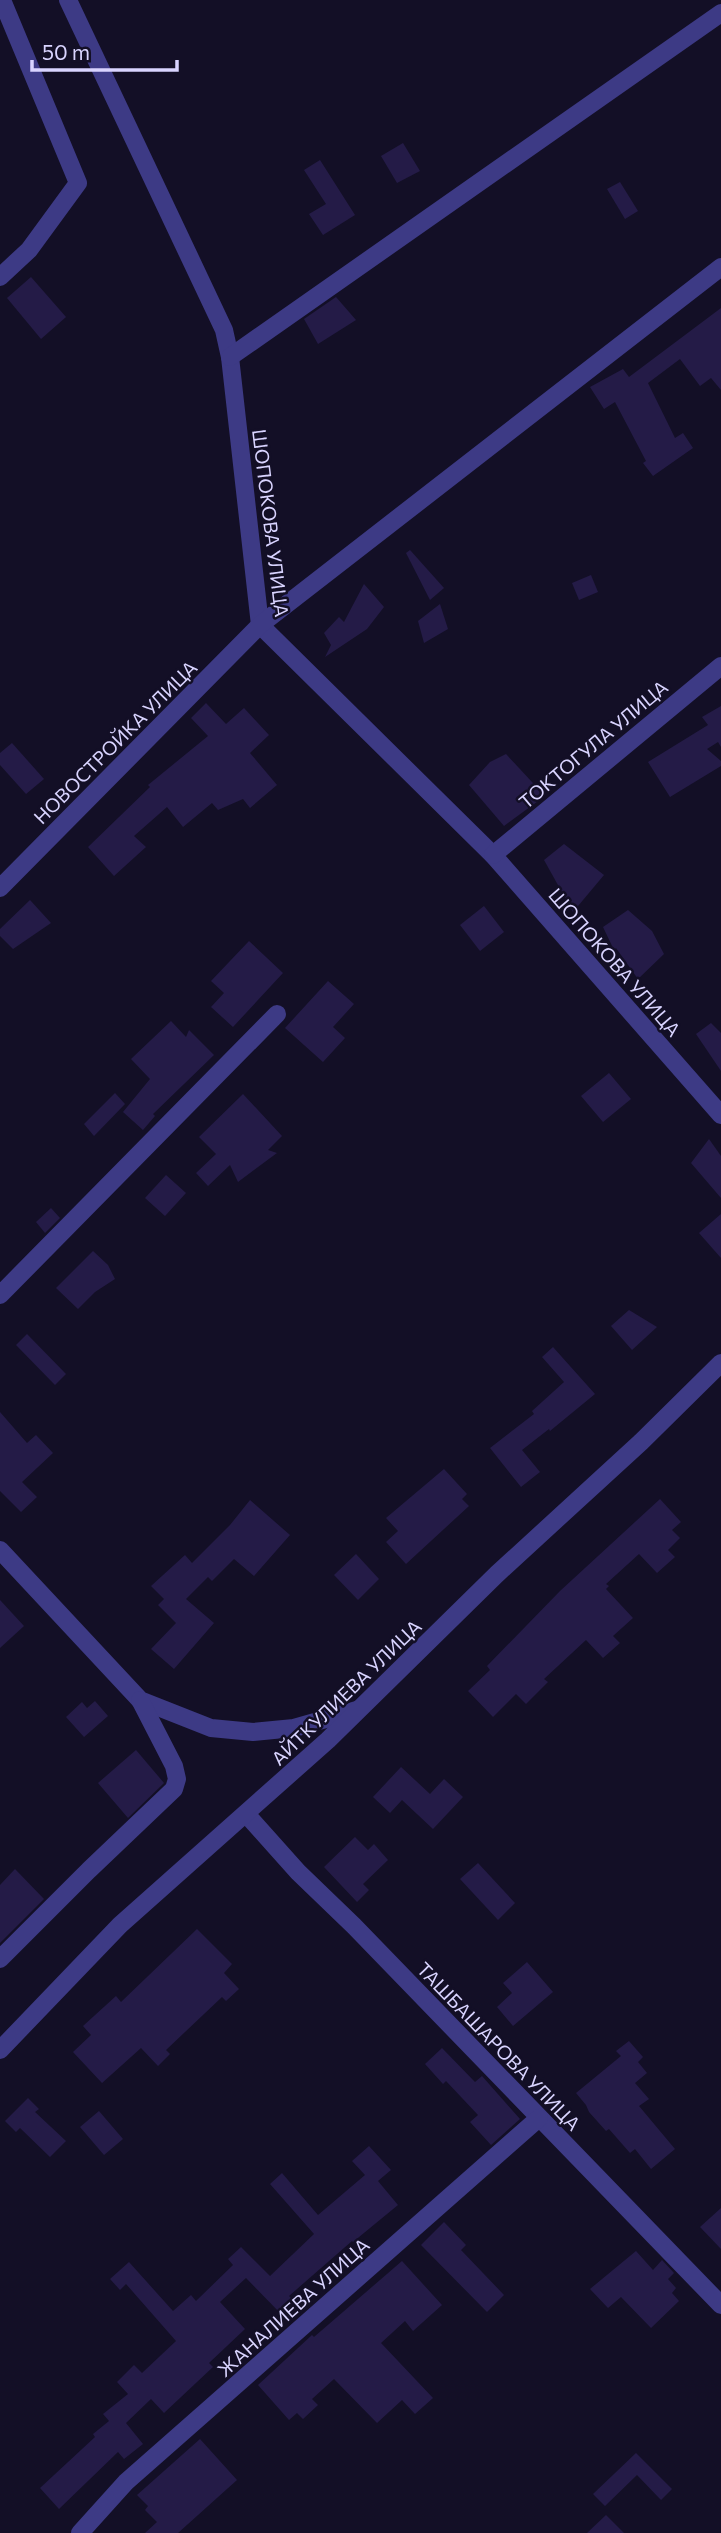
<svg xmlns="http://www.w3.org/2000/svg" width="721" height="2533" font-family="Commissioner,sans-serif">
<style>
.building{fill:#241b47}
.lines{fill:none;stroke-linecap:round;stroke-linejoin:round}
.street{stroke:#3d3a85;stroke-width:18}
.labels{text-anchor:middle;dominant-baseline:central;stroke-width:5;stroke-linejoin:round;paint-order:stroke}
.street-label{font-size:19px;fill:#d9d4ff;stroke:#130f26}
</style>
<rect width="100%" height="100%" fill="#130f26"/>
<!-- building -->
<g class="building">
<path d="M403,143L420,171L397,183L381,156Z"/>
<path d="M320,160L355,215L323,235L309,214L326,204L304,170Z"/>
<path d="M620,182L638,211L625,219L607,189Z"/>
<path d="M31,277L66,317L41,339L7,298Z"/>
<path d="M336,297L356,320L318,344L304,319Z"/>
<path d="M721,308V390L711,378L700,386L680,359L648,383L675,438L683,433L693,448L653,476L643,463L646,461L615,402L604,409L590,387L623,369L629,377Z"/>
<path d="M410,550L444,588L430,600L406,553Z"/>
<path d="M591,575L598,592L579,600L572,583Z"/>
<path d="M364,584L384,607L367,629L325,657L331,645L324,633L339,617L344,622Z"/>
<path d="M440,604L448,629L424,643L418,621Z"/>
<path d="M206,703L226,724L244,708L269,735L250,753L277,785L250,808L243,799L218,810L212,803L183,827L167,807L134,836L146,847L114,876L88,847L150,787L148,785L208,736L191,718Z"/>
<path d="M721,706V747L718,742L707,749L721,761V766L670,797L648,762L708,725L702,717Z"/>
<path d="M12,743L44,779L26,794L0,765V753Z"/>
<path d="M506,754L545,796L504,826L469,785L490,762Z"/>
<path d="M564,844L604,875L573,912L544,860Z"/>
<path d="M30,900L51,923L13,949L0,936V929Z"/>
<path d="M484,906L504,932L480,951L460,925Z"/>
<path d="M628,910L652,931L664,954L638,979L616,948L614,950L603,927Z"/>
<path d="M249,941L283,973L233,1027L211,1007L224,993L211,981Z"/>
<path d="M328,981L354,1004L333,1027L345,1038L323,1062L285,1028Z"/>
<path d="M171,1021L186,1037L189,1030L214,1055L153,1114L155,1116L143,1130L123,1112L150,1079L131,1059Z"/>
<path d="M711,1023L721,1033V1071L696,1034Z"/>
<path d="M609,1073L631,1099L603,1122L581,1096Z"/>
<path d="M115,1093L125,1104L94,1136L84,1124Z"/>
<path d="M243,1094L282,1136L268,1150L277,1153L238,1182L230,1165L208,1186L196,1173L216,1154L199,1137Z"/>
<path d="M709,1139L721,1156V1198L691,1163Z"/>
<path d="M166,1175L186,1193L165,1216L145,1198Z"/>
<path d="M51,1208L60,1218L45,1233L36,1222Z"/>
<path d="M721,1214V1258L699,1233Z"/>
<path d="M93,1251L108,1265L115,1279L95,1292L78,1309L56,1288Z"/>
<path d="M629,1310L657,1327L632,1350L611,1326Z"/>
<path d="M27,1334L66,1374L55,1385L16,1345Z"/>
<path d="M553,1347L595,1394L550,1431L549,1429L522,1450L540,1472L521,1487L490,1448L534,1414L532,1411L564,1382L542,1357Z"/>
<path d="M0,1412L27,1443L36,1435L53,1453L22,1482L37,1497L21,1512L0,1491Z"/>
<path d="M444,1469L467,1494L462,1499L469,1506L406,1564L386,1542L398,1531L386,1518Z"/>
<path d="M660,1499L681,1522L672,1530L680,1538L668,1550L675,1557L657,1573L639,1554L606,1584L609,1586L606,1589L633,1618L613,1636L620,1643L603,1658L586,1640L544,1679L548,1682L526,1704L516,1694L493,1717L468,1691L490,1670L487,1666L560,1591Z"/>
<path d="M250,1500L290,1535L254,1576L234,1559L212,1581L208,1577L186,1599L214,1623L174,1669L151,1649L176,1623L158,1605L164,1599L151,1586L185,1555L192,1563L230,1525Z"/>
<path d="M356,1554L379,1579L358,1600L334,1575Z"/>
<path d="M0,1600L24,1626L0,1648Z"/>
<path d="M95,1701L108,1716L84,1737L66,1717L82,1702L87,1708Z"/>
<path d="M136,1750L164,1783L128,1818L98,1783Z"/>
<path d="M401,1767L430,1794L444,1779L463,1797L433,1829L402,1800L390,1813L373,1797Z"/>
<path d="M355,1837L368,1850L374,1844L388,1860L363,1884L369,1890L357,1902L324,1867Z"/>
<path d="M478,1863L515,1903L498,1920L460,1879Z"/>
<path d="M15,1869L44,1899L0,1943V1885Z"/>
<path d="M197,1929L232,1964L224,1973L239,1989L226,2001L222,1997L166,2050L170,2054L158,2066L141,2048L102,2083L73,2052L91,2035L83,2026L116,1996L121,2002Z"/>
<path d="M527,1962L553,1992L513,2026L497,2007L512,1993L503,1983Z"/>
<path d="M629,2041L643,2057L638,2062L647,2073L635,2083L649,2099L639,2106L675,2149L651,2169L635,2149L630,2153L609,2129L606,2131L589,2112L586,2105L576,2093L621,2056L616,2051Z"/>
<path d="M442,2048L475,2082L482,2076L520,2119L491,2145L470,2122L478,2115L446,2081L443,2084L425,2064Z"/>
<path d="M28,2098L39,2109L35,2112L66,2141L50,2157L20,2128L16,2132L5,2121Z"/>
<path d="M99,2111L123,2139L104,2155L80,2127Z"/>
<path d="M369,2146L391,2170L378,2181L398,2205L353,2242L352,2241L289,2296L295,2302L282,2315L246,2278L220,2302L245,2329L209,2363L213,2367L164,2413L151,2399L126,2423L143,2444L124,2459L118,2452L59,2509L40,2488L95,2437L93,2434L109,2421L103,2414L128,2394L117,2382L134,2365L142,2373L176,2341L126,2284L120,2290L110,2279L129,2262L173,2311L191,2295L196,2301L233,2265L228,2259L241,2247L270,2276L314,2234L270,2184L282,2173L318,2215L365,2175L352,2161Z"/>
<path d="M721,2208V2249L700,2227Z"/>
<path d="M444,2222L466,2245L461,2250L504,2295L487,2312L421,2245Z"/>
<path d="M636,2251L653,2270L662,2260L674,2273L668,2279L676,2288L672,2293L679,2301L651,2328L621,2297L608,2308L590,2289Z"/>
<path d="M402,2261L442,2305L413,2331L405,2321L381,2343L433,2398L415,2414L402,2400L377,2423L334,2379L312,2399L318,2405L303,2419L297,2413L289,2420L258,2385L312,2335L314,2337Z"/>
<path d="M200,2439L237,2480L178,2533H145L157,2522L145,2510L148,2506L137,2495Z"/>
<path d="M636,2453L672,2489L661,2500L637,2475L605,2506L593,2494Z"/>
<path d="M606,2515L624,2533H587Z"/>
</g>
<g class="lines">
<!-- street -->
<g class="street">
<path d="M68,0L224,330L230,357L260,625L493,855L721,1115"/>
<path d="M0,277L29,250L78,183L2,0"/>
<path d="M230,357L721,13"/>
<path d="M493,855L721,666"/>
<path d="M0,888L260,625L721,267"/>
<path d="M0,1295L277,1014"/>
<path d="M0,1550L140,1700L211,1728L253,1732L294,1728L357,1710"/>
<path d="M247,1815L298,1872L354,1926L721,2305"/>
<path d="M0,1959L89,1870L174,1789L177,1779L174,1766L140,1700"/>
<path d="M0,2050L120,1925L328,1740L497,1574L641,1442L721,1363"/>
<path d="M80,2533L126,2482L539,2118"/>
</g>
</g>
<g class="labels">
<!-- street labels -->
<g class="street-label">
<text transform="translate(271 523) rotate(83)">ШОПОКОВА УЛИЦА</text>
<text transform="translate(115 742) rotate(-45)">НОВОСТРОЙКА УЛИЦА</text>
<text transform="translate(593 744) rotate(-40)">ТОКТОГУЛА УЛИЦА</text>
<text transform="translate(615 962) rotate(49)">ШОПОКОВА УЛИЦА</text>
<text transform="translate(346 1692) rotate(-44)">АЙТКУЛИЕВА УЛИЦА</text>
<text transform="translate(499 2046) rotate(46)">ТАШБАШАРОВА УЛИЦА</text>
<text transform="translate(293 2307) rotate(-42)">ЖАНАЛИЕВА УЛИЦА</text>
</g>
</g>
<!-- scale -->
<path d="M32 60v10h145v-10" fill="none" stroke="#d9d4ff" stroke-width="3.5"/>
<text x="42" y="60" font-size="21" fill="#d9d4ff" stroke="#130f26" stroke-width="5" paint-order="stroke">50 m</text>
</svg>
